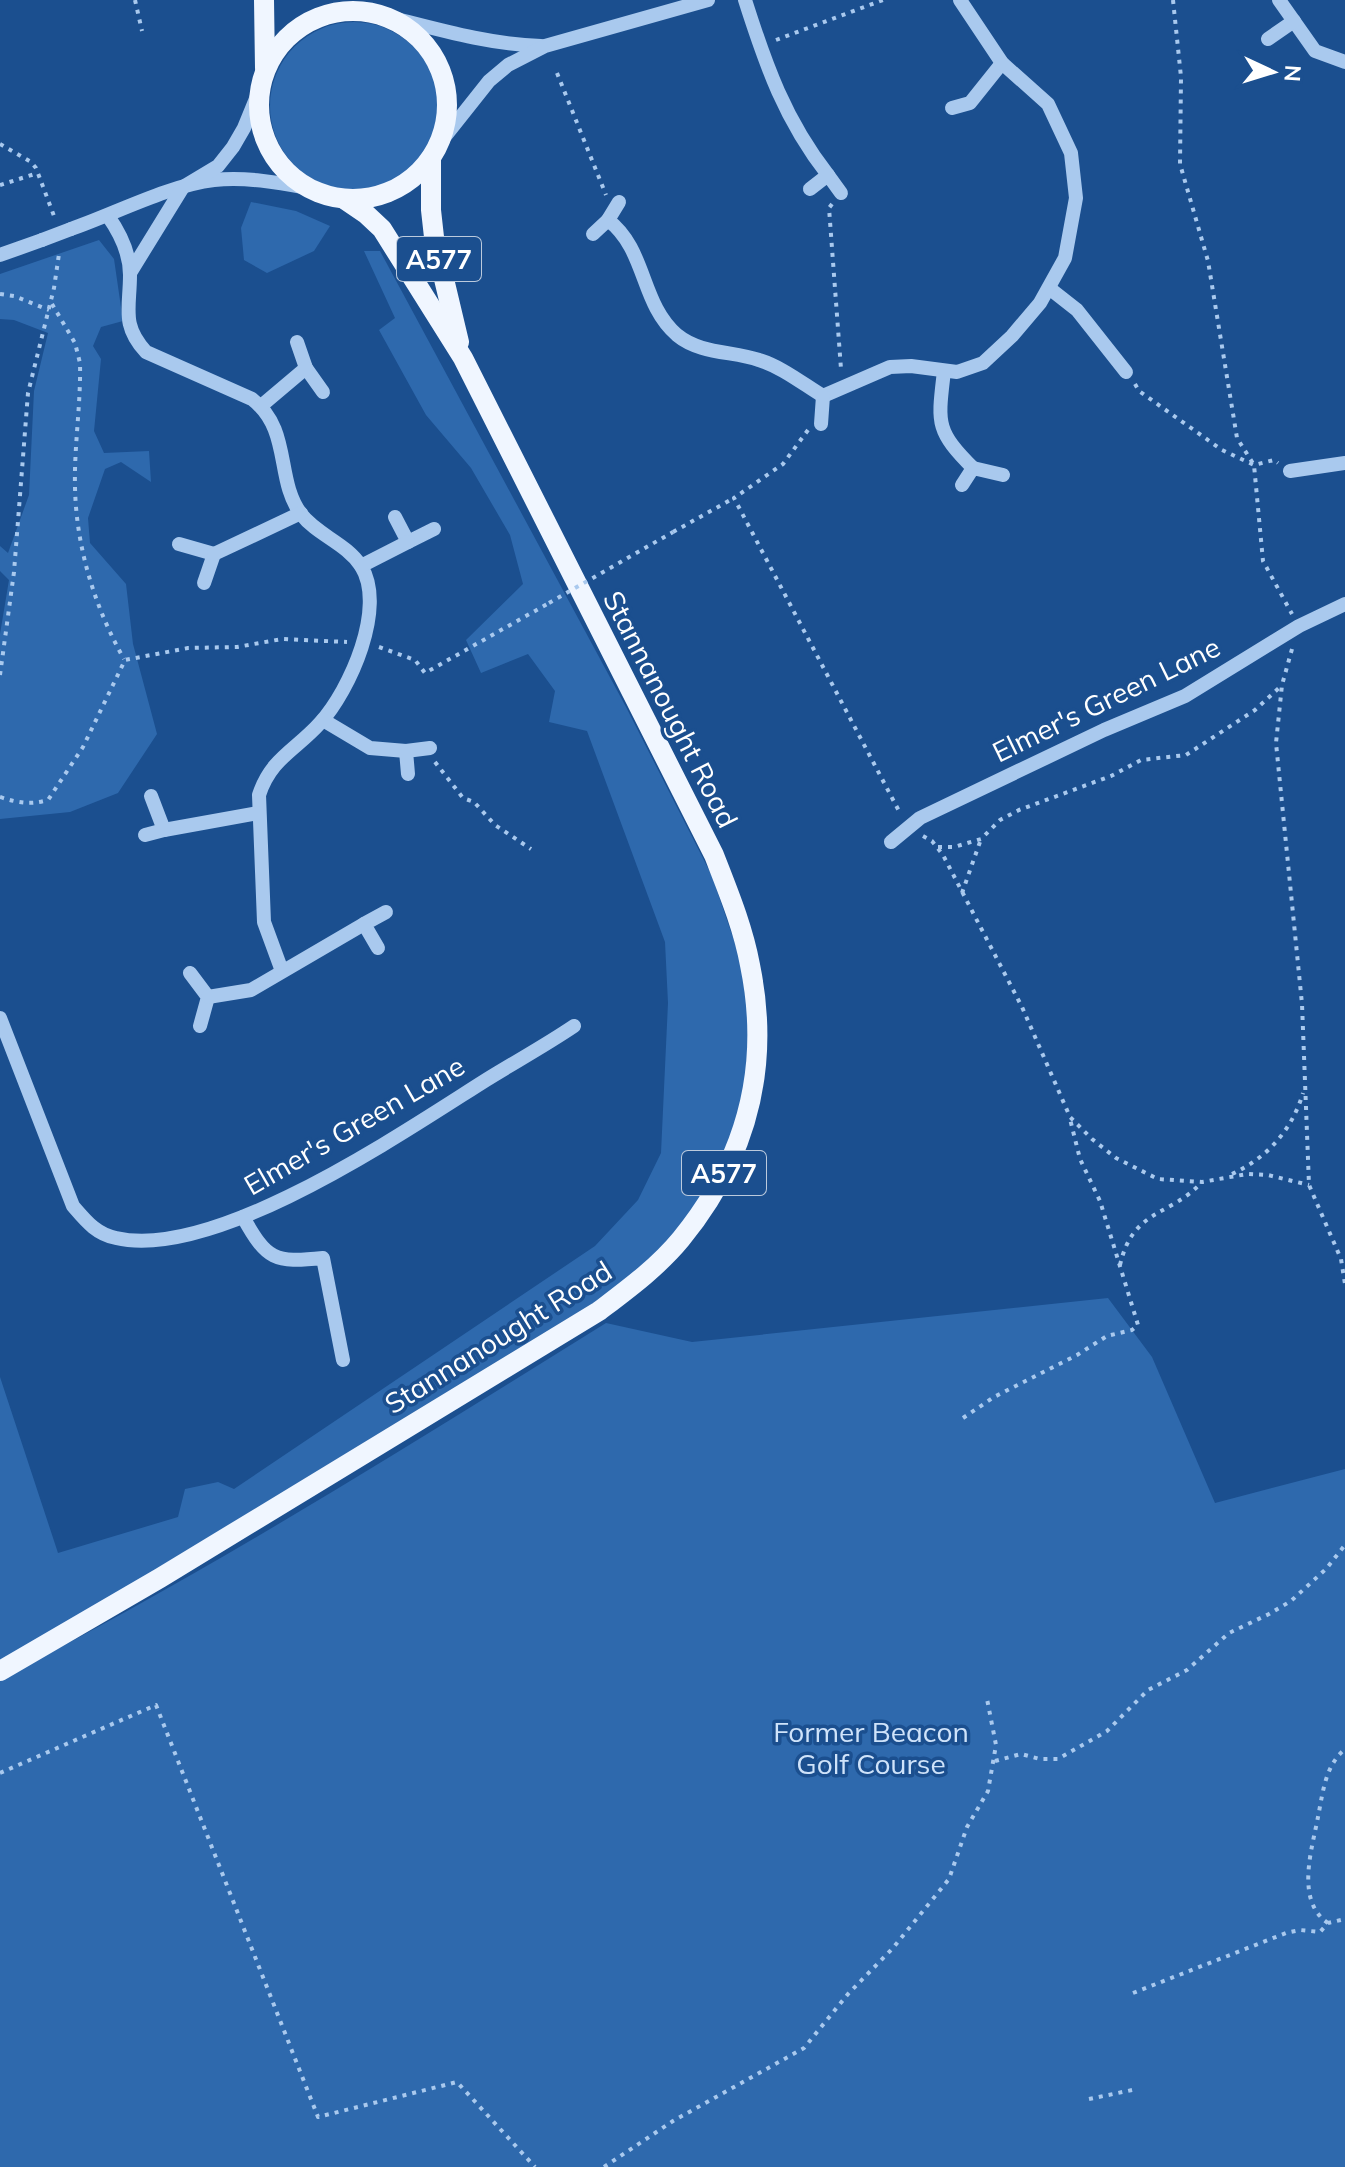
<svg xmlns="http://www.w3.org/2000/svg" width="1345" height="2167" font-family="Mulish,sans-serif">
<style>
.green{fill:#2e69ad}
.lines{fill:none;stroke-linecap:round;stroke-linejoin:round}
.path{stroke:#a9c9ee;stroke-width:4;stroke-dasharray:4 6;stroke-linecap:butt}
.minor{stroke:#a9c9ee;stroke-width:14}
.major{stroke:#f0f6ff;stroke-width:20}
.path-bridge{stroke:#a9c9ee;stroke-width:4;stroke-dasharray:4 6;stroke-linecap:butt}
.minor-bridge{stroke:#a9c9ee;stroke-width:14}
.labels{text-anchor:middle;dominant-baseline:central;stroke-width:7;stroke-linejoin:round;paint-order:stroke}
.shield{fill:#1b4f8f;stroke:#bbcadd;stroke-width:2}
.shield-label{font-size:26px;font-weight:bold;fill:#fff}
.street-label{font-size:28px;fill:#fff;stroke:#1b4f8f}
.park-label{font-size:28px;fill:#cfe3fa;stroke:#1b4f8f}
</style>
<rect width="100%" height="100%" fill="#1b4f8f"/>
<!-- green -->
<g class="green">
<circle cx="354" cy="106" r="84"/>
<path d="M251,202L296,211L330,226L314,251L267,273L244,260L241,228Z"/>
<path d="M99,240L114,259L123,321L101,327L93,346L101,359L94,431L104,453L149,451L151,482L121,462L105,469L88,518L90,543L126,584L133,644L157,734L118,793L70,812L0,819V634L9,580L0,571V546L8,553L29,495L34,391L48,333L14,320L0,319V274Z"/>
<path d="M364,251H380L626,707L712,876L740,958L749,1023L745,1082L734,1139L675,1240L626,1283L0,1664V1377L58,1553L178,1517L185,1489L218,1482L234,1489L595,1246L638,1200L661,1153L668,1003L665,942L587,731L549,722L555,691L528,654L481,673L466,640L523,584L510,535L471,468L426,415L379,330L395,318Z"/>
<path d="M1108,1298L1152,1357L1215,1503L1345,1469V2167H0V1679C208,1572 407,1447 606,1323L692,1342Z"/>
</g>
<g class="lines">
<!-- path -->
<g class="path">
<path d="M135,0L142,31"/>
<path d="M1173,0L1181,77L1180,164L1208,261L1237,438L1254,465L1263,561L1292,614"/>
<path d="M776,40L883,0"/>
<path d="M557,73L606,195"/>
<path d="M0,144L31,162L36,168L54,216"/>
<path d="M0,185L38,173"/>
<path d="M832,204L829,208L841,369"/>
<path d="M0,294L14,296L49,310"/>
<path d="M52,304L75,343L80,363C81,404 74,446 75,487C76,547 95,608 124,659"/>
<path d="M1135,384L1139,391L1222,450L1254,465L1274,460L1278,463"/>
<path d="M808,430L783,464L734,498L900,813"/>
<path d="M673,532L734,498"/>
<path d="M379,647L415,660L425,673L549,603"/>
<path d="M1292,649L1282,685L1276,743L1302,1004L1309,1185L1341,1259L1345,1284"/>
<path d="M0,675L14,572L28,393L54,288L59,254"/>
<path d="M435,762L463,798L474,802L495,825L531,849"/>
<path d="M0,797C18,803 30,805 48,800L83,747L125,660L188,648L237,647L282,639L347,642"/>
<path d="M923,836L932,841L943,855L1022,1007L1070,1117L1092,1139L1116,1158L1158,1179L1202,1182L1247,1174L1268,1175L1309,1185"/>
<path d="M938,847H954L981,839L1000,820L1019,810L1111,776L1141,760L1186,755L1255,710L1280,687"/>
<path d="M962,893L981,839"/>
<path d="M1232,1174C1267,1158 1292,1130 1303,1093"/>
<path d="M1120,1265C1133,1208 1170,1217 1202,1182"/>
<path d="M963,1418L994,1397L1077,1355L1107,1336L1132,1330L1138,1325L1100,1201L1080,1159L1070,1119"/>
<path d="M995,1761L1021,1754L1040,1759H1058L1107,1731L1148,1690L1187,1670L1229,1633L1269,1614L1291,1601L1326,1569L1345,1545"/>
<path d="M0,1773L156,1705L318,2117L457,2082L535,2167"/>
<path d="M1328,1923C1295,1901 1312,1849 1318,1817C1323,1792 1325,1766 1345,1749"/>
<path d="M1133,1993L1286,1933L1300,1930L1320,1932L1328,1923L1345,1919"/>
<path d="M1089,2099L1137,2089"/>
<path d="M604,2167L673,2121L804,2048L848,1994L893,1948L949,1879L967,1827L988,1791L996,1745L987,1699"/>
</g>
<!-- minor -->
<g class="minor">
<path d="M745,0C766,66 785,120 828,175"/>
<path d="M1279,0L1315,51L1345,62"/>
<path d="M385,16C437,29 487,44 541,46"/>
<path d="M1268,39L1294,21"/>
<path d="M952,108L970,103L1002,63"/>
<path d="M439,144L489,81L508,65L545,46L708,0"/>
<path d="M810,189L828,175L841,193"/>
<path d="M108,216C120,233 130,254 130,275C130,308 121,325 146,352L252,399C292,430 275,479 301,514C317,535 346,543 361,566C387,607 350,690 320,723C296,750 271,758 259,795L264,922L282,971"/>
<path d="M608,220C647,250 640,303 677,335C700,354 732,351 759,360C782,367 803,384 823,396L890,367L911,366L957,372L983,363L1012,336L1040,303L1065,258L1076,198L1071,153L1048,104L1002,63L960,0"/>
<path d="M71,229C114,214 170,185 214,180C246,177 276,182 307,188"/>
<path d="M593,234L608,220L619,202"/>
<path d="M0,255L42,240"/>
<path d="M130,273L183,187L218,166L233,147L244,128L260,89"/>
<path d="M1049,288L1077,310L1126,372"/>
<path d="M297,342L306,368L323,392"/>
<path d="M944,371C938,423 935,430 973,468"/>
<path d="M261,406L306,368"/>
<path d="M821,424L823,396"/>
<path d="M1290,471L1345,463"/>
<path d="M962,485L973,468L1003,475"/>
<path d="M395,517L408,542L434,529"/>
<path d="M179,544L214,554L204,583"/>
<path d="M214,554L301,513"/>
<path d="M361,566L408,542"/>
<path d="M323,720L370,748L406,751"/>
<path d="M408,774L406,751L430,748"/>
<path d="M164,830L258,813"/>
<path d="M145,835L164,830L151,796"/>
<path d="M891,842L920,818L1104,730L1185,696L1299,626L1345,604"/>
<path d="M378,948L364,924L386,912"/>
<path d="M190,973L208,997L200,1026"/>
<path d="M208,997L251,990L364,924"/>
<path d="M0,1018L73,1206C86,1221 96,1234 116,1238C215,1261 402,1133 486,1080C515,1062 546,1045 574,1026"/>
<path d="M243,1217C267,1260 274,1263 323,1258L343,1360"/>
</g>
<!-- major -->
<g class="major">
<path d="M264,0L265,68"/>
<circle cx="353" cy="105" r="94"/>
<path d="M431,158V210L434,237L459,342"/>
<path d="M0,1671L160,1578L599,1311C628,1289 658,1267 681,1239C747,1158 771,1067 750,965C743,927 728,891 714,855L463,358L382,229L366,214L344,199"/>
</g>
<!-- path-bridge -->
<path class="path-bridge" d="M549,603L673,532"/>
<!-- minor-bridge -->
<path class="minor-bridge" d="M42,240L71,229"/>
</g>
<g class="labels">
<!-- shield labels -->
<g class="shield">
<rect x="397" y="237" width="84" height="44" rx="6"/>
<rect x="682" y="1151" width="84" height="44" rx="6"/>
</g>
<g class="shield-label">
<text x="439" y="259">A577</text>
<text x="724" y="1173">A577</text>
</g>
<!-- street labels -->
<g class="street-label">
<text transform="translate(1106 699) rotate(-26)">Elmer's Green Lane</text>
<text transform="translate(671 709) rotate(63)">Stannanought Road</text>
<text transform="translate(354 1125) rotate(-30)">Elmer's Green Lane</text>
<text transform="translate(498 1337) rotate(-32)">Stannanought Road</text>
</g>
<!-- park labels -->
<g class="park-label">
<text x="871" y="1731">Former Beacon<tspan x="871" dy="32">Golf Course</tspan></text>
</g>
</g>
<!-- north arrow -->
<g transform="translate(1273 72) rotate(94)" stroke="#1b4f8f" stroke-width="6" paint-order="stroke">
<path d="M0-6L14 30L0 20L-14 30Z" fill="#ffffff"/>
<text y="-12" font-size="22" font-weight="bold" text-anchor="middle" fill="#ffffff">N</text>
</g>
</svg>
